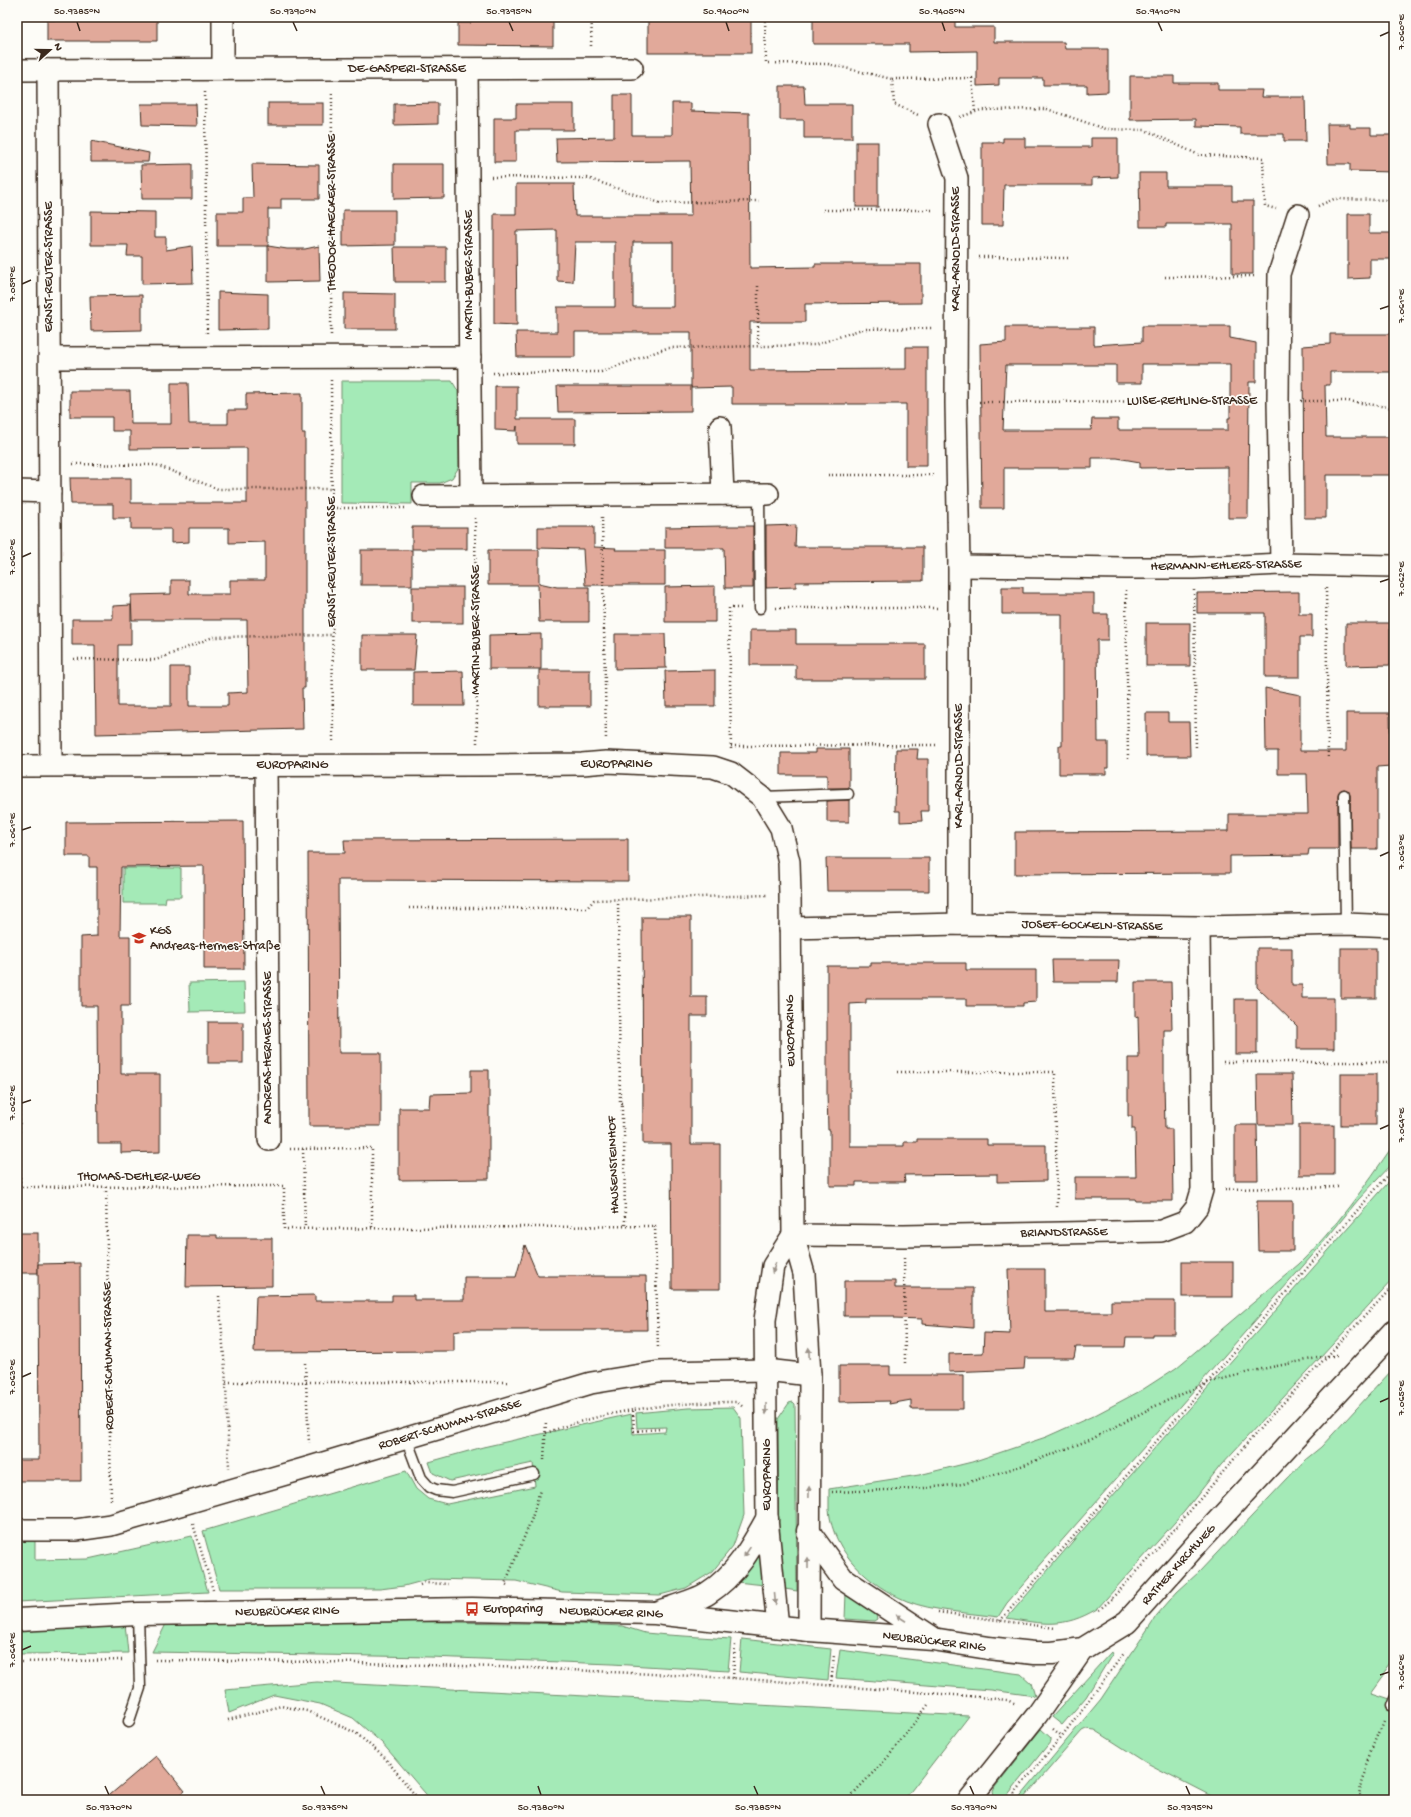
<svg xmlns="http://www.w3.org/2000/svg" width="1411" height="1817" font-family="'Gochi Hand',sans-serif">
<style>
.green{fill:#a4eab7;stroke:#708a6a}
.building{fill:#e1a99a;stroke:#3b2a1e;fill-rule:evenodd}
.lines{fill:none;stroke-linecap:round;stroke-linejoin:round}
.lane-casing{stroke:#3b2a1e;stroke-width:13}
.street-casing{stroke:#3b2a1e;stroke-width:24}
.secondary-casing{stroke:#3b2a1e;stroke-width:25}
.path{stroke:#3b2a1e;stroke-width:2.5;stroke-dasharray:1 3;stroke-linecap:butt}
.lane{stroke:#fdfcf7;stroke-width:10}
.street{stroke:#fdfcf7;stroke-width:21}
.secondary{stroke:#fdfcf7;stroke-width:22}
.oneway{fill:#9c938a}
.ticks{fill:none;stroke:#3b2a1e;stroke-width:1.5}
.labels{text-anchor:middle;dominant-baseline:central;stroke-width:3.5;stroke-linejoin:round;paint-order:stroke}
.street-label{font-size:13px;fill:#3b2a1e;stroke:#fdfcf7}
.poi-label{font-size:13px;fill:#3b2a1e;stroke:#fdfcf7;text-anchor:start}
.neatline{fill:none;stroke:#3b2a1e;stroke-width:1.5}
.ticks-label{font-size:10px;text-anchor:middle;fill:#3b2a1e}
</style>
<rect width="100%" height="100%" fill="#fdfcf7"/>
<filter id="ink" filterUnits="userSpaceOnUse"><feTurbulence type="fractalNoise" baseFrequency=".025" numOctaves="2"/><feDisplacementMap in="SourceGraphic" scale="8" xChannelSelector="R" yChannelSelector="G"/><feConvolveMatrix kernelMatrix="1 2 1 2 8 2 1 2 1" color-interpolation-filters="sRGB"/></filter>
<g filter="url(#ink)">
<!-- green -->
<g class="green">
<path d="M341,381H452L458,391L459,467L452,478L440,483H412V504L341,503Z"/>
<path d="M123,868H181V897H166L165,903H123Z"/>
<path d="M244,982L245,1011L190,1012L189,983Z"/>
<path d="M1394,1144V1162L1358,1200L1318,1249L1007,1603L998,1617C971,1613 931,1611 907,1601C870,1586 833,1553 829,1510C829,1503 829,1496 829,1489L919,1475L972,1462L1046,1437L1095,1415L1142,1390L1176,1368L1299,1264C1336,1228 1365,1186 1394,1144Z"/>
<path d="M1394,1176V1278L1221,1465L1184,1512L1097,1609C1063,1629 1044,1624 1007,1618L1073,1541Z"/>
<path d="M1392,1370H1394V1660L1370,1693L1394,1701V1800H1219L1145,1762L1095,1730L1086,1729L1082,1731L1022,1800H1017L1101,1699L1157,1615L1177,1592L1199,1572L1305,1460L1321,1447Z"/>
<path d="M793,1402L795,1404L797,1591L779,1588L778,1419L789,1403Z"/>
<path d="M733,1407L741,1418L744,1515L733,1546L712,1572L686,1588L660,1595L562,1592L516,1581L430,1579L404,1586L380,1589H219L203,1531L406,1471L416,1489L428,1499L447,1504L535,1486L533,1463L450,1481L433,1473L429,1462L483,1447L631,1414L633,1434L665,1432L666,1427L637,1428L636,1413L688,1408Z"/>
<path d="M192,1536L208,1592L17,1602V1541H35V1560L88,1559Z"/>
<path d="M763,1541L765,1585L736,1582Z"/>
<path d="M846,1593L876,1615L877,1619L874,1621L845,1619Z"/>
<path d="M313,1620L579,1624L622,1626L645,1633L668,1635L731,1639L728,1671L612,1664L430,1657L152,1652L166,1624Z"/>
<path d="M125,1624L128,1653L17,1654V1626Z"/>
<path d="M742,1639L831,1649L828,1680L739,1672Z"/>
<path d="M840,1650L1021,1674L1031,1683L1035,1696L991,1690L836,1678Z"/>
<path d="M1111,1652L1113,1653L1086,1697L1062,1725L1052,1717Z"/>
<path d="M317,1682L969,1716L904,1800H431L382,1743L353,1718L320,1704L274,1695L229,1713L225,1690Z"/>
<path d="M1041,1729L1051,1738V1741L1005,1798L998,1800L994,1796L993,1792L995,1787Z"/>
</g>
<!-- building -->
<g class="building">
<path d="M130,17H157V41H47V20H130Z"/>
<path d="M471,17H553V46L458,45V23H471Z"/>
<path d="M813,17L955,18V27H994V42H1064L1065,49H1108V92L1087,93V85H1043V78H999V85L977,86V51L909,52V44H813Z"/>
<rect x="648" y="20" width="103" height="33"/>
<path d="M1130,76H1174V83H1218V90H1262L1261,97H1305L1306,141H1284V134H1240V127L1196,126V119L1130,120Z"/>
<path d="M780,86H804L805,104H852V138H804V120H780Z"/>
<path d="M614,95H632V135H672V103H691V111L749,113L750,268L815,267V264H921V303L805,304V322H750V370L906,369V347H927V466H906V404H732V387L691,388V332H575V357H517L516,332H557V307H615V242H575L573,282L557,281V230L516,231L517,325L494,324V214H516V184H574L575,216H691L690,161L557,162L556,138L614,137ZM633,242H673V307H633Z"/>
<rect x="268" y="103" width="55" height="22"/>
<path d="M438,103V124L394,125V104Z"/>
<path d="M141,104H196L197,126L142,125Z"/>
<path d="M516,104H574V130H516V162H494V118H516Z"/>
<path d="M1327,124H1350V128H1371V135H1394V172L1350,171V164H1328Z"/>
<path d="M1003,138H1025V147H1091V138H1118V177L1092,178V185H1004L1003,225H982V142H1003Z"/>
<path d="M91,141L149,153L148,162H91Z"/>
<rect x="856" y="142" width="22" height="65"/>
<path d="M192,164V199H142L141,165Z"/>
<path d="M252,164L319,165V199H281V209H268V246H217V212H243V198H253Z"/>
<path d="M394,164H444V198L394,199Z"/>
<path d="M1139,173H1166V186H1232V201H1253V274H1232V224H1166V227H1140Z"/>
<path d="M343,210H395V245L343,246Z"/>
<path d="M91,211L155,212V237H166V250L192,246L193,283L142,284V256H127L128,245H91Z"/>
<path d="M1348,214H1369V233H1394V259H1370V278L1348,279Z"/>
<path d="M268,246L287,249H305L319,246L320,281L268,282Z"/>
<path d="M394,247H446V282H395Z"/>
<path d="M218,292L268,294V329L218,330Z"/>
<path d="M344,293L395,294V329H344Z"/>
<path d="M142,295V330L91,331L90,296Z"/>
<path d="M1142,326H1230V338L1256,343V382H1249L1248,518H1228V467L1140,468V462L1117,458H1092V468H1004V508H982L980,344L1006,342V327H1094V345L1142,342ZM1142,364H1230V418H1228V430H1118V419H1092L1091,430H1003L1006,365H1116V383H1142Z"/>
<path d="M1330,334H1394V372H1330V385H1325L1326,437H1394V475H1326V518H1304L1303,346L1330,344Z"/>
<path d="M171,383H188L189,424H228V410H246V394L302,393V433H305V688H302L303,729L96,734L95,645H72V619H113V606L131,605V645H118V706H171V667H189V706H228V693L248,692L247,620H132L131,595L171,594V580H189V594H230V580H265V542L229,543V528H189V542L171,543V529H131V518H113V504H71L70,478H131V503H247V448L130,449V431H112V417H70V391H130L131,424H171Z"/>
<path d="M495,386H517V419H575V444H517V426L516,431L495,430Z"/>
<path d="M557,386H691V411L558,412Z"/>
<path d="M796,525L795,547H923V581L796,582V587L766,588V526Z"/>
<path d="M724,526H753V588H725L724,548H665V527Z"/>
<rect x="412" y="527" width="55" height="22"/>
<path d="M538,527H594V547L616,548L615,550H665V585H585L583,549L538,548Z"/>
<rect x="361" y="550" width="51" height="35"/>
<path d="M488,550H539V583L557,587H589V622H539L538,585H488Z"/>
<path d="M715,586V622H665V587Z"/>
<rect x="412" y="587" width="51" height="36"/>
<path d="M1002,587H1023V593H1094V614H1108V640H1097L1098,742H1108V768H1106V774H1059V746H1062V614H1002Z"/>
<path d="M1299,592V614H1312V637H1300V677H1265V613H1197V593Z"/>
<rect x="1146" y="623" width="44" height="43"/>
<path d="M1346,623H1390V665L1346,666Z"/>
<path d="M750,630H796V644H925V679H796V665H750Z"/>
<path d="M541,634V669H489V635Z"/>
<path d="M615,634H665L666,668L615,669Z"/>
<path d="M362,635H417L414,670H362Z"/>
<rect x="539" y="670" width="51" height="36"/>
<path d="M715,670V706H666L665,671Z"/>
<path d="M463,671L464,706H413V672Z"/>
<path d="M1265,688L1300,695V751H1346V713H1390L1391,766L1377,767V849H1351L1350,795L1347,790L1344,789L1339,792L1338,795V849H1309L1308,855L1230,856V873L1015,874V832L1229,831V814H1308L1307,774H1278V751H1266Z"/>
<path d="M1146,713H1168V722H1189L1190,756H1146Z"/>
<path d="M816,749H849V788H827V775H781V753H816Z"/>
<path d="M896,749H918L917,759H928V811H921L922,821L900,822V811H895Z"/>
<path d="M849,800V822H827V801Z"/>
<path d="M243,821L244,969H204V866L121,867L120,936H130V1006H121V1074H160V1152L121,1153V1144H98L97,1006H81V937L97,936V867H89V856H66V822Z"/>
<path d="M628,839V881L338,880L339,1053H381V1126H309L308,853H345L344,840Z"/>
<path d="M826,858H929V891H827Z"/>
<path d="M642,917H691V997H707V1016H691V1144H720V1289H672L671,1144H643Z"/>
<path d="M1257,948H1292V985H1302V998H1334V1049H1297V1026L1257,987Z"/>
<rect x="1341" y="948" width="35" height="50"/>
<path d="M1052,960H1119L1118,982H1053Z"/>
<path d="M871,963H966V970H1036V1002L1023,1003V1006H966V999H866V1003L850,1004V1146H904V1142H917V1139H987V1145H1046V1181L997,1182V1174L904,1175L905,1182H856V1186H830V1130H828L827,1092V966H871Z"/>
<path d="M1135,982H1171L1172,1030H1164V1082L1165,1129H1172L1173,1201H1136L1135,1199H1075V1177H1136L1135,1129H1132V1116H1128V1058H1139L1138,1016L1135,1017Z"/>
<rect x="1235" y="999" width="22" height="55"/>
<rect x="208" y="1022" width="35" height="41"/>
<path d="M471,1070H489V1179L399,1180V1108H429L430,1094L471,1093Z"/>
<path d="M1257,1074H1292L1293,1125H1258Z"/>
<rect x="1341" y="1074" width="35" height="51"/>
<path d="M1235,1125H1257L1258,1180H1235Z"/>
<rect x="1299" y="1125" width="35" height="50"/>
<path d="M1257,1201H1293V1251H1258Z"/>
<rect x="17" y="1233" width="21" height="40"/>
<path d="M187,1235H217V1238H272V1286L186,1287Z"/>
<path d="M525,1245L538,1276H646L647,1330H465L454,1332V1351L254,1352L256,1296L315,1295V1301H392V1295H414V1300H464V1277H516Z"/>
<rect x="1182" y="1262" width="51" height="35"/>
<path d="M80,1263L81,1481H17V1460H39L38,1264Z"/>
<path d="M1008,1269H1045V1312H1111V1301H1175V1334H1152V1337H1126L1125,1347H1076L1074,1358H1025L1024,1369L949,1372V1354L983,1353L984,1333L1010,1334Z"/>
<path d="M844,1281H895V1288H973V1328L922,1324V1319L894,1318V1316H844Z"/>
<path d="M839,1366H890V1375H963V1409H911V1400L889,1404L890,1401L839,1402Z"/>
<path d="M156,1756L185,1791L174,1800H104Z"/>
</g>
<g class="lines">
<defs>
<g id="lane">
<path d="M759,494L760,608"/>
<path d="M1344,795L1346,924"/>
<path d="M762,797L848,794"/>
<path d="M406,1438L421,1478L429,1487L436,1490L452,1492L534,1474"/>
<path d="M1391,1706L1394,1699"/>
<path d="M129,1721L140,1688L138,1614"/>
</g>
<g id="street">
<path d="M223,17V69"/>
<path d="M467,69L471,495"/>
<path d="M17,70L632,68"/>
<path d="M48,70L51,765"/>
<path d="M939,124L957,178L956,403L959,566V924"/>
<path d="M50,358L470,357"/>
<path d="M720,427L723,494"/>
<path d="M17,491L50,492"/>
<path d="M424,496L768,494"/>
<path d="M1281,564L1278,401L1279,274L1298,215"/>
<path d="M959,566L1126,568H1194L1281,564L1394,566"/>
<path d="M266,765L269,1140"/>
<path d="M17,766L477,765L582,764L606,762L713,767L731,773L762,797L781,828L789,862L790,894L793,1235L804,1274L810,1375L809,1630"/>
<path d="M790,928L959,924L1199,927L1346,924L1394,926"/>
<path d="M793,1235L904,1236L1161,1231L1185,1222L1197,1207L1202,1190L1199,927"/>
<path d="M17,1530H76L111,1525L310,1467L591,1383L659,1372L766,1370L810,1375"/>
<path d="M778,1627L767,1519L765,1320L773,1266L793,1235"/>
<path d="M969,1800L1037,1715L1083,1649"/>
</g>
<g id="secondary">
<path d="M808,1531L843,1579L931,1637"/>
<path d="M658,1612C672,1607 696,1601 708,1593C736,1575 751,1548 767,1519"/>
<path d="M17,1620L138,1614L472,1609L655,1613L809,1630L933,1639L988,1648L1034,1653H1052L1083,1649L1127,1622L1203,1537L1394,1331"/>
</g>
</defs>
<!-- lane casing -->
<use href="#lane" class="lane-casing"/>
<!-- street casing -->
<use href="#street" class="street-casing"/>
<!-- secondary casing -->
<use href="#secondary" class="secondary-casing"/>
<!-- path -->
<g class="path">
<path d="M765,17L766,63L828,64L892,79L894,104L918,115"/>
<path d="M591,46L592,17"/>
<path d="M892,79L972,78L975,112"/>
<path d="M205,92L207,335"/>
<path d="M960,117L981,110L1047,109L1105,129L1145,130L1199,155L1263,158L1265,206L1276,209"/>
<path d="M491,177L587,178L660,203L759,201"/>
<path d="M1318,206L1334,199L1394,200"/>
<path d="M823,210H934"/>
<path d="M979,257L1068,258"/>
<path d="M1165,277L1257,276"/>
<path d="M758,286V346"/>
<path d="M331,335L332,92"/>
<path d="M493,373L601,372L667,348L815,345L862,329L933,328"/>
<path d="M331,380L333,743"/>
<path d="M1301,401H1348L1394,408"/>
<path d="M979,402L1256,401"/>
<path d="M73,464L156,465L218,489H332"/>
<path d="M828,475H934"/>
<path d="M332,508H406"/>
<path d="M602,517L606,740"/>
<path d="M475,518L477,743"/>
<path d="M1326,588L1328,760"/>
<path d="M1393,588L1394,622"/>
<path d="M1126,590L1128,759"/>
<path d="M1194,590L1196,750"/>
<path d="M776,608H937"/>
<path d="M74,659L156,660L213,637L333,635"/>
<path d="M731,746L936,745"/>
<path d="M731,749L729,608H743"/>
<path d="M618,900L620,1103H622V1127H624L625,1227"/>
<path d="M409,908H587L594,900L768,895"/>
<path d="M17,947L20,1164"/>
<path d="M1223,1062H1394"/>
<path d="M897,1072H1055L1057,1210"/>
<path d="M290,1149L372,1148V1229"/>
<path d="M303,1149L305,1229"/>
<path d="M17,1164H20V1187L284,1186V1229L655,1226L658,1350"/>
<path d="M106,1187L111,1501"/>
<path d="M1225,1189L1340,1187"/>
<path d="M904,1258L905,1364"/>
<path d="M219,1296L226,1382L229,1468"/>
<path d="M305,1363L309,1443"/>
<path d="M226,1382H508"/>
<path d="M633,1411L634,1431L662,1429"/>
<path d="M546,1433C606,1410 673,1402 737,1402L743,1407"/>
<path d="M544,1460L546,1421"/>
<path d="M832,1492L914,1489L963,1484L1024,1465L1092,1439L1153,1407L1207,1383L1262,1369L1327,1356H1339"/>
<path d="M193,1524L213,1590"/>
<path d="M420,1585L425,1583L448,1584"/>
<path d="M507,1585L505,1584L532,1518L540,1490"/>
<path d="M1112,1598L1149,1559L1269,1418L1394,1285"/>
<path d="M1099,1610L1113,1598"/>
<path d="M938,1612L1055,1628"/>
<path d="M1000,1621L1382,1182L1394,1170"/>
<path d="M155,1660L324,1662L531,1668L733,1678L968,1696L1007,1700L1016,1704"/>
<path d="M17,1662L122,1660"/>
<path d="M733,1678L735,1645"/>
<path d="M831,1685L834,1655"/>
<path d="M228,1720L281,1706L307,1711L356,1733L385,1758L419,1800"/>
<path d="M1053,1729L1062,1736"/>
<path d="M847,1800L888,1757L928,1705"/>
<path d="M1009,1800L1062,1736L1125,1652"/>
<path d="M1369,1800L1363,1798L1358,1792L1362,1776L1384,1722"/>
</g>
<!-- lane -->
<use href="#lane" class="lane"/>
<!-- street -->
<use href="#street" class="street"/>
<!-- secondary -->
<use href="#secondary" class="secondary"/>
</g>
<!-- one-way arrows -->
<defs><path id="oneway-solid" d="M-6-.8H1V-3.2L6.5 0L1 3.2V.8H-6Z"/></defs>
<g class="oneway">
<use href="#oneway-solid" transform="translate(774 1268) rotate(108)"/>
<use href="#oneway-solid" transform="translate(809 1353) rotate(-93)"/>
<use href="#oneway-solid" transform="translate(766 1409) rotate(90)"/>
<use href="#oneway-solid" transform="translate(809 1492) rotate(-89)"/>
<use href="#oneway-solid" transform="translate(747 1552) rotate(124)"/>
<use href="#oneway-solid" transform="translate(808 1563) rotate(-90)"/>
<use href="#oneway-solid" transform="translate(775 1599) rotate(85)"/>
<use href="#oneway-solid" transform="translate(901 1618) rotate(-147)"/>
</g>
</g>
<!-- ticks -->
<path class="ticks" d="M77,22L80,31M293,22L297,31M509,22L513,31M726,22L729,31M942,22L945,31M1158,22L1162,31M1380,36L1389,32M22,284L31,280M1380,309L1389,306M22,557L31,553M1380,582L1389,579M22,830L31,827M1380,856L1389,852M22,1103L31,1100M1380,1129L1389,1125M22,1377L31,1373M1380,1402L1389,1398M22,1650L31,1646M1380,1675L1389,1672M105,1786L109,1795M321,1786L325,1795M538,1786L541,1795M754,1786L758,1795M970,1786L974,1795M1186,1786L1190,1795"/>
<!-- icons -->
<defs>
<symbol id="school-bare" viewBox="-9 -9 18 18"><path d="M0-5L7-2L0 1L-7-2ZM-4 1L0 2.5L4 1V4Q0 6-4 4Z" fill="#c8321e" stroke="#fdfcf7" stroke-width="2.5" paint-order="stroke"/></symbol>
<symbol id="bus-bare" viewBox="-9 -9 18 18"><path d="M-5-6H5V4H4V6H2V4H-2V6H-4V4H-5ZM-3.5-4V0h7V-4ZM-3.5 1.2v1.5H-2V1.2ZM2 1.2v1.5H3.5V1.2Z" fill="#c8321e" stroke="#fdfcf7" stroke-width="2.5" paint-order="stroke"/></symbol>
</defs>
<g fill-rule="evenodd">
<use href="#school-bare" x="129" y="928" width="20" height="20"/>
<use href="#bus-bare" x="462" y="1599" width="20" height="20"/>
</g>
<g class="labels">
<!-- street labels -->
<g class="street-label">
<text x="407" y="69">DE-GASPERI-STRASSE</text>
<text transform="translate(332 213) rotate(-90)">THEODOR-HAECKER-STRASSE</text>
<text transform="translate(956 249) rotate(-90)">KARL-ARNOLD-STRASSE</text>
<text transform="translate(49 267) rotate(-90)">ERNST-REUTER-STRASSE</text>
<text transform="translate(469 275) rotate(-90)">MARTIN-BUBER-STRASSE</text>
<text x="1192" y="401">LUISE-REHLING-STRASSE</text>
<text transform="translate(332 562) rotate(-90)">ERNST-REUTER-STRASSE</text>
<text transform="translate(1226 566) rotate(-1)">HERMANN-EHLERS-STRASSE</text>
<text transform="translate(476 630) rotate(-90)">MARTIN-BUBER-STRASSE</text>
<text x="616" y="764">EUROPARING</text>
<text x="292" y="765">EUROPARING</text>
<text transform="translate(959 766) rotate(-90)">KARL-ARNOLD-STRASSE</text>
<text transform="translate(1092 926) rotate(1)">JOSEF-GOCKELN-STRASSE</text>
<text transform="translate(791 1031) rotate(-91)">EUROPARING</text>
<text transform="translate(268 1048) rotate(-90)">ANDREAS-HERMES-STRASSE</text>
<text transform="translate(614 1165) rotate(-92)">HAUSENSTEINHOF</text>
<text x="139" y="1177">THOMAS-DEHLER-WEG</text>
<text transform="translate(1064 1233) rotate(-1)">BRIANDSTRASSE</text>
<text transform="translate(109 1356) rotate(-91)">ROBERT-SCHUMAN-STRASSE</text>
<text transform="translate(450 1425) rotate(-17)">ROBERT-SCHUMAN-STRASSE</text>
<text transform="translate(767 1475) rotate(-90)">EUROPARING</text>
<text transform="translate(1179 1565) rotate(-48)">RATHER KIRCHWEG</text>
<text transform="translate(287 1612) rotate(-1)">NEUBRÜCKER RING</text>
<text transform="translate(611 1613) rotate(2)">NEUBRÜCKER RING</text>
<text transform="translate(934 1642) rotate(7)">NEUBRÜCKER RING</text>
</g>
<!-- poi labels -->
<g class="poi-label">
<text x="150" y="931">KGS<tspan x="150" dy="15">Andreas-Hermes-Straße</tspan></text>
<text x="483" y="1609">Europaring</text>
</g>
</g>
<!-- margin -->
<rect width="1411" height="1817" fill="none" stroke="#fdfcf7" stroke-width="44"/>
<!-- north arrow -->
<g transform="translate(50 50) rotate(69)" stroke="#fdfcf7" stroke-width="3" paint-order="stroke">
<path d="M0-3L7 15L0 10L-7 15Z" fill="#3b2a1e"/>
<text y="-6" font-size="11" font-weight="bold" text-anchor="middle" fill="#3b2a1e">N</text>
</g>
<rect x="22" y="22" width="1367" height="1773" class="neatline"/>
<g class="ticks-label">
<text x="77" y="14">50.9385°N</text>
<text x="293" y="14">50.9390°N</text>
<text x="509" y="14">50.9395°N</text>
<text x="726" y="14">50.9400°N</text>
<text x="942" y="14">50.9405°N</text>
<text x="1158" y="14">50.9410°N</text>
<text transform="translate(1400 32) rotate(-90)" y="4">7.060°E</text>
<text transform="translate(11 284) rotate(-90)" y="4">7.059°E</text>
<text transform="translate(1400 306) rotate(-90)" y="4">7.061°E</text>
<text transform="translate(11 557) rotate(-90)" y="4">7.060°E</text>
<text transform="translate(1400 579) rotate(-90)" y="4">7.062°E</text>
<text transform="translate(11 830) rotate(-90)" y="4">7.061°E</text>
<text transform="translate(1400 852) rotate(-90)" y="4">7.063°E</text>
<text transform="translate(11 1103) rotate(-90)" y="4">7.062°E</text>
<text transform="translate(1400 1125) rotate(-90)" y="4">7.064°E</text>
<text transform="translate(11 1377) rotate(-90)" y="4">7.063°E</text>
<text transform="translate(1400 1398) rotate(-90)" y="4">7.065°E</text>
<text transform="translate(11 1650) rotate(-90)" y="4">7.064°E</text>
<text transform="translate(1400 1672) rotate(-90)" y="4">7.066°E</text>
<text x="109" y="1810">50.9370°N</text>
<text x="325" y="1810">50.9375°N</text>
<text x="541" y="1810">50.9380°N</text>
<text x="758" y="1810">50.9385°N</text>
<text x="974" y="1810">50.9390°N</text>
<text x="1190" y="1810">50.9395°N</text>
</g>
</svg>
